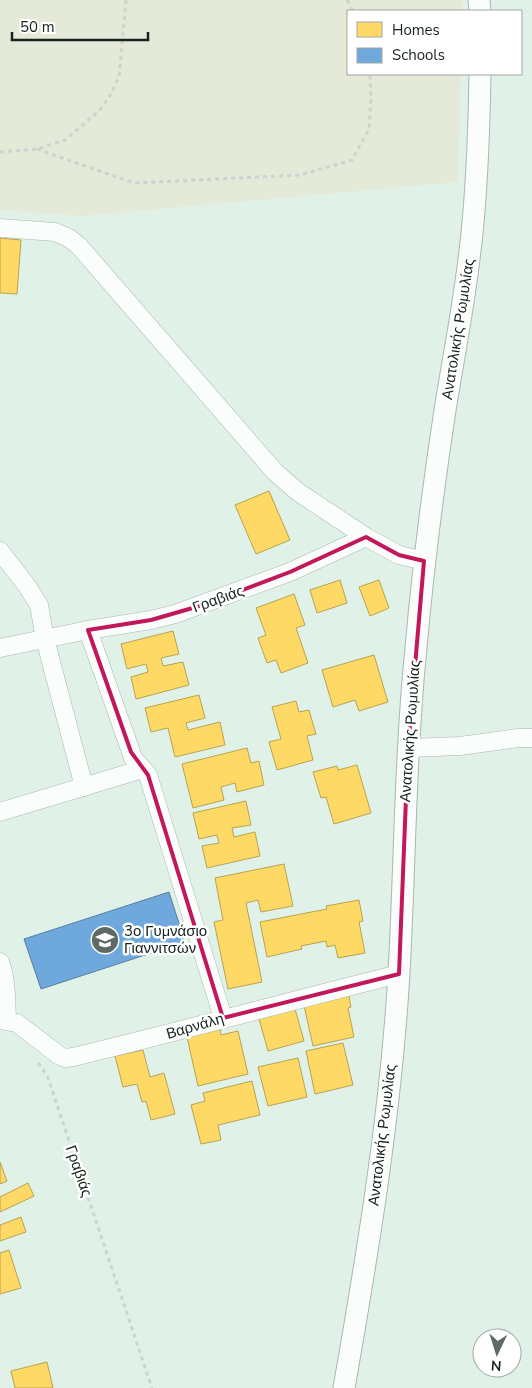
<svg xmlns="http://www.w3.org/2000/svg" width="532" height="1388" font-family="'Nunito Sans',sans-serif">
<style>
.green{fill:#e5e9d7}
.homes{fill:#ffd966;stroke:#b9a250}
.schools{fill:#6fa8dc;stroke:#5580a3}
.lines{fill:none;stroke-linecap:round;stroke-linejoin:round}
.minor-casing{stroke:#a9b7af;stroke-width:19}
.tertiary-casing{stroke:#a9b7af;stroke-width:23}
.path{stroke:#ced3d0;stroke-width:3;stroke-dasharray:4 4;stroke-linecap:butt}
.minor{stroke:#fafdfb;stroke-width:18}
.tertiary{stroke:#fafdfb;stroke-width:21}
.marked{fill:none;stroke:#c2185b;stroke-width:4;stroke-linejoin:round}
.labels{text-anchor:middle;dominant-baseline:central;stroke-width:5;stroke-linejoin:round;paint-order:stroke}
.street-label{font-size:15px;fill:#17231d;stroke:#fff}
.poi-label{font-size:15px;fill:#17231d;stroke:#fff;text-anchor:start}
</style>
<rect width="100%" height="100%" fill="#e0f2e7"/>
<!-- green -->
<path class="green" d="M0,0H463V11H348V74H461L458,182L81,216L0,210Z"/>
<!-- homes -->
<g class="homes">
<path d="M0,238L21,240L17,294L0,293Z"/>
<path d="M269,491L290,540L256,554L235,505Z"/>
<path d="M340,580L347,603L317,613L310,590Z"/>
<path d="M379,580L389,608L370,616L359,587Z"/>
<path d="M294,594L305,625L296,628L308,663L281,673L276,660L267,663L258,638L266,635L256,608Z"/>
<path d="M173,631L179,654L161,658L163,666L183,662L189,685L136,699L131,677L148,672L146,664L127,669L121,644Z"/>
<path d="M374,655L388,702L359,711L355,700L333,707L322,670Z"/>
<path d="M199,695L205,718L186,723L188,730L220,722L225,745L175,757L168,728L151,732L145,708Z"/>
<path d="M296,701L299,712L309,710L316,734L307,736L313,760L277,770L269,742L281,739L272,707Z"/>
<path d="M247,748L251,763L259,761L264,785L237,792L235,783L221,787L224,800L193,808L182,764Z"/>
<path d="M357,765L371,813L334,824L326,797L321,798L313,772L337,766L338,770Z"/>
<path d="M246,801L251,825L232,828L234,837L255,832L260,856L207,868L202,846L219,843L217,835L199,839L193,813Z"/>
<path d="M284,864L293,906L261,912L258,900L246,903L262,982L228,989L214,922L223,920L215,878Z"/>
<path d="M359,900L363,921L359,922L365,953L338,958L335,945L327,947L326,941L301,946L302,949L267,957L260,922L327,909L326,906Z"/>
<path d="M348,991L351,1007L348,1008L354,1037L313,1046L303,1001Z"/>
<path d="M295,1009L304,1041L268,1051L259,1019Z"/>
<path d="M220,1029L221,1035L238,1031L248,1074L198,1086L187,1037Z"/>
<path d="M343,1043L353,1085L315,1094L306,1051Z"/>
<path d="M143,1050L150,1077L164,1073L175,1114L151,1120L146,1101L142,1102L137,1084L123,1087L115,1056Z"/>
<path d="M298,1058L307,1097L268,1106L258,1067Z"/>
<path d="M252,1081L260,1115L218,1125L221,1140L201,1144L191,1105L205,1101L203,1093Z"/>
<path d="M0,1162L7,1181L0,1184Z"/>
<path d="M28,1183L34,1196L0,1212V1197Z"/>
<path d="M21,1217L26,1232L0,1241V1225Z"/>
<path d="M9,1250L21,1288L0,1294V1253Z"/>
<path d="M47,1362L53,1388H15L11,1371Z"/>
</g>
<!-- schools -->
<path class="schools" d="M169,892L185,942L41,989L24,939Z"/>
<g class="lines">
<defs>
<g id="minor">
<path d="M0,228L55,232L69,238L79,246L275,472L298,492L366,537"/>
<path d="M0,551L27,586L39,605L45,639L84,787"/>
<path d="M88,630L131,752L133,758L148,775L223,1018"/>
<path d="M0,648L88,630L151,620L175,614L290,572L366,537L399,555L424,561"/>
<path d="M408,748L460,746L518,738H532"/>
<path d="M0,812L143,769"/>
<path d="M0,962C7,981 6,1000 7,1020"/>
<path d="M0,1020L17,1023L60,1056L65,1058L73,1057C182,1031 290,1001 399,974"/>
</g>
<g id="tertiary">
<path d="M479,0L480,11"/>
<path d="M344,1388C368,1251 391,1112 399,973C405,865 405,756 416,648C423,568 433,489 445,410C453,360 463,310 469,259C477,198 479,136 480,74"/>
</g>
</defs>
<!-- minor casing -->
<use href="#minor" class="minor-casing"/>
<!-- tertiary casing -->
<use href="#tertiary" class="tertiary-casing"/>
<!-- path -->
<g class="path">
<path d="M347,0L353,11"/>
<path d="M37,149L134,183L300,175L352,160L369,129L371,98L370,74"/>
<path d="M0,152L37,149L65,140L100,110L111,94L119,77L126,0"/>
<path d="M38,1063L47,1075L152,1388"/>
</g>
<!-- minor -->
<use href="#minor" class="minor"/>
<!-- tertiary -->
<use href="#tertiary" class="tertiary"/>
</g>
<!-- marked area -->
<path class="marked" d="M366,537L399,555L424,561L408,748L399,974L223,1018L148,775L131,752L88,630L151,620L203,605L290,572Z"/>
<!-- icons -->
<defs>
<symbol id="school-disc" viewBox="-11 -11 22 22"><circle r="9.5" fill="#5d6b64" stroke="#fff"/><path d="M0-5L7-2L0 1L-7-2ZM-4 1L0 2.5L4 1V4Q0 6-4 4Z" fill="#fff"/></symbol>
</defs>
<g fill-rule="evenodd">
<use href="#school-disc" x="89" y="924" width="32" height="32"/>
</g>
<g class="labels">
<!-- street labels -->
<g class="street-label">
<text transform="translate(458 329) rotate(-81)">Ανατολικής Ρωμυλίας</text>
<text transform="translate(218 599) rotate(-20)">Γραβιάς</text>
<text transform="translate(410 731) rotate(-86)">Ανατολικής Ρωμυλίας</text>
<text transform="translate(195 1026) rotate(-16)">Βαρνάλη</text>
<text transform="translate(382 1135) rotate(-83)">Ανατολικής Ρωμυλίας</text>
<text transform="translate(79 1171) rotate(71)">Γραβιάς</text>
</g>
<!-- poi labels -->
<g class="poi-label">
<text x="124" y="931">3ο Γυμνάσιο<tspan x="124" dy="17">Γιαννιτσών</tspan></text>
</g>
</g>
<!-- legend -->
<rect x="347" y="10" width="175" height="65" fill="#ffffff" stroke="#a2a7a5"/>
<rect x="357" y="22" width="25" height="15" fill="#ffd966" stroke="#a2a7a5"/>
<text x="392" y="35" font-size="15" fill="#17231d">Homes</text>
<rect x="357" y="48" width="25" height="15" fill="#6fa8dc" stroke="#a2a7a5"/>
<text x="392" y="60" font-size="15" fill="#17231d">Schools</text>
<!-- north arrow -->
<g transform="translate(497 1353) rotate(184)"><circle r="24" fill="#ffffff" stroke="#a2a7a5"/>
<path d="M0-4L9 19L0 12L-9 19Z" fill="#5d6b64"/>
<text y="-8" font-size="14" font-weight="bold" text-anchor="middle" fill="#17231d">N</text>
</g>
<!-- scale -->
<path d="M12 32v8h136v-8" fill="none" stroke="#17231d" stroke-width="2.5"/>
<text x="20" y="32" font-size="15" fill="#17231d" stroke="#ffffff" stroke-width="4" paint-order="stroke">50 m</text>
</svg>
